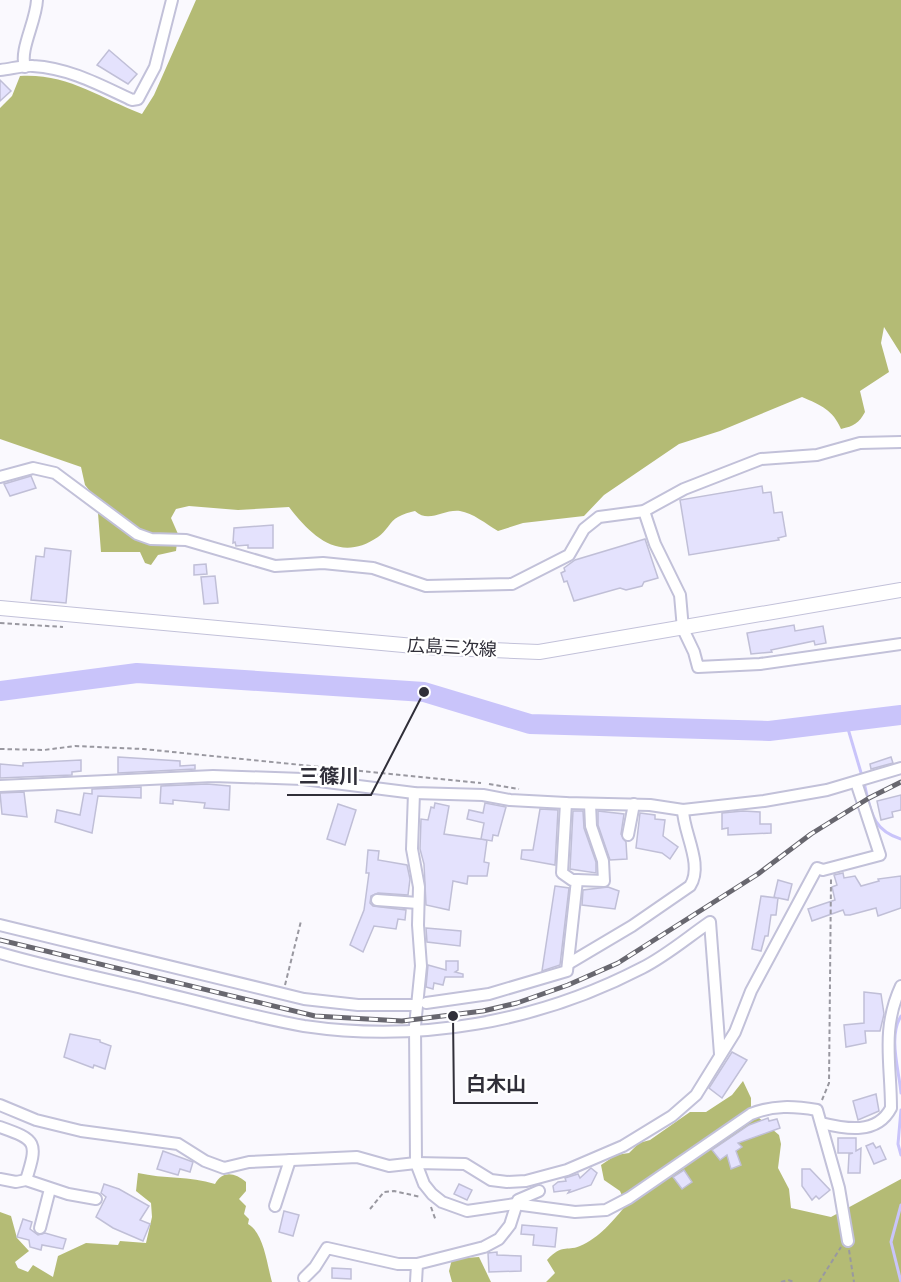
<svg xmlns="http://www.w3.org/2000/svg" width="901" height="1282" font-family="Roboto,'Noto Sans JP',sans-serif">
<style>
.forest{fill:#b4bb75}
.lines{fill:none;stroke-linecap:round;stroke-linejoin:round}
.stream{stroke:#c9c4fa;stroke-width:3}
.river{stroke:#c9c4fa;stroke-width:20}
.building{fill:#e4e2fd;stroke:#c0bfd7;stroke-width:1.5}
.minor-casing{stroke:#c2c1d9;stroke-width:14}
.major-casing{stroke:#c2c1d9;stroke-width:16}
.path{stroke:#9998a0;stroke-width:2;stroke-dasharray:4.5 3;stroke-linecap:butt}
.minor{stroke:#fff;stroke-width:10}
.major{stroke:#fff;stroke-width:14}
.rail-casing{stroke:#68676f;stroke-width:5}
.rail{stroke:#fff;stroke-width:3;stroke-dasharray:9;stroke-linecap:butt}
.labels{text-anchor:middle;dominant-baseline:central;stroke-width:4.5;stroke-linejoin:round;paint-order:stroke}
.street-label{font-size:18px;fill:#302f39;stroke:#fff}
.leader{fill:none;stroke:#302f39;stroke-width:2}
.callout-dot{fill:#302f39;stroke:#fff;stroke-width:2}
.callout-label{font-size:20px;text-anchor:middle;font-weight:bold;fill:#302f39;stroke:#fff;stroke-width:4.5;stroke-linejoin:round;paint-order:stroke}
</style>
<rect width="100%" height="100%" fill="#faf9fe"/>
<!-- forest -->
<g class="forest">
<path d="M196,0H901V354L884,327L881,343L889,372L860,391L865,412C859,423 854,426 841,429C833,410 821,405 802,397L720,431L679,444L604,495L584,516L523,523L498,531C486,524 473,513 460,511C443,509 429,524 415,511C410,512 403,514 398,517C390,521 386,532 378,537C340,563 312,537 289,507L238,510L189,506L176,509L171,518L178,534L176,551L158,555L151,565L145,563L140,552H101L97,500L85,485L81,467L0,439V108L12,96L20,76C67,73 100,98 142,114L154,95Z"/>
<path d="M743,1081L751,1098V1111L779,1135L781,1144L778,1168L789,1189L791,1208L831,1217L901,1179V1282H546L555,1273L547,1260C563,1243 565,1252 580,1246C598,1239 615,1219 626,1205L620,1191L604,1180L601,1165L616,1155L629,1153L639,1143L650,1140L690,1112H706L732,1095Z"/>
<path d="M138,1173C164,1179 190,1176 215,1184C223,1170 235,1173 246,1182V1191L239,1199L246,1206L244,1214L249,1219L248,1224C264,1233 267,1265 272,1282H0V1212L11,1216L17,1238L29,1251L15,1262L18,1268L28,1272L33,1265L53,1277L58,1256L86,1243L118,1245L120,1241L146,1243L152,1217L151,1203L136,1191Z"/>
<path d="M479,1257L491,1282H452L449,1271L452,1259Z"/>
</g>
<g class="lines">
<!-- stream -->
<g class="stream">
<path d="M846,722L862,776"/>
<path d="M864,783C871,810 871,830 901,839"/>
<path d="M901,1016C888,1036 899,1070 901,1093"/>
<path d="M901,1110L898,1144L901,1155"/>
<path d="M901,1282L891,1242L901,1205"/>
</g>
<!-- river -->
<path class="river" d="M0,691L137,673L424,692L530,724L769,731L901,715"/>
</g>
<!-- building -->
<g class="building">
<path d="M109,50L137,74L128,84L97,65Z"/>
<path d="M0,80L11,91L0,101Z"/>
<path d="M31,476L36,488L10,496L4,484Z"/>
<path d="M762,486L763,493L771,492L774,513L782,512L786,536L778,538L779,540L689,555L680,500Z"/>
<path d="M273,525V548H248V545L236,546L235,542L233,543L234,528Z"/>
<path d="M645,539L658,578L644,582L642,586L626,590L620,588L574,601L567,581L564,582L561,573L565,571L564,568L575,560Z"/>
<path d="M45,548L71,551L66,603L31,600L36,556L44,557Z"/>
<path d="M206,564L207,574L194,575V565Z"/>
<path d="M215,576L218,603L204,604L201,577Z"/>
<path d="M794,625L795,631L823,626L826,643L815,645L814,641L771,650L772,652L751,654L747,633Z"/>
<path d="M118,757L180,761V766L195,765V769L118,773Z"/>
<path d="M891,757L893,763L871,769L870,764Z"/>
<path d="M81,760V771L72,772V775L0,778V764L23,766V763Z"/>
<path d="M207,784L230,786L229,810L204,808L205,803L173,800V804L160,803L161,786Z"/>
<path d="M141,787V798L98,796L92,833L55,822L57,810L80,815L84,793L92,794V789Z"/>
<path d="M24,792L27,817L2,814L0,793Z"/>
<path d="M901,795V810L892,812L893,817L881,820L877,801Z"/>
<path d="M435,803L449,806L444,834L487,840L484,862L489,863L487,876H468L467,884L453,881L449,910L426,905L424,864L420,849L421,819L428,820L431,807L434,808Z"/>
<path d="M485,803L506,807L498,836L493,835L492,841L481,839L484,823L467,819L469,810L483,813Z"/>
<path d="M338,804L356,810L345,845L327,839Z"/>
<path d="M540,809L558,810L555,865L521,859L522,850H533Z"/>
<path d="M573,811H583L584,828L596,862V873L570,869Z"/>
<path d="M598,811L624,814L621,834L626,842L627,859L610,860L598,825Z"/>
<path d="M743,811L760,812V824H771V833L728,835V828L722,829V813Z"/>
<path d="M640,813L655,815V819L665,820L663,836L678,847L670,859L662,853L636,848Z"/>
<path d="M368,850L379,851L378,860L407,865L410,879L408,895L378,893L371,896L370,903L373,906L406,910L405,920L398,919L396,929L374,926L363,952L350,945L364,910L369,873H366Z"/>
<path d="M843,873L844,878L855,876L861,886L879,881L878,879L901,876V908L878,916L876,908L850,915H845L843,910L812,921L808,909L835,900L832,887L837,885L834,875Z"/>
<path d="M778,880L792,884L788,900L778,898L776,915H771L768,936H765L761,951L752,949L761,896L777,898L774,897Z"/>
<path d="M555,886L569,888L560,965L542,971Z"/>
<path d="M608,887L619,891L615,909L582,905L583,890Z"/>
<path d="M426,928L461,931L460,946L427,942Z"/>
<path d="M446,961H458V970L455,972L463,974V977H445L443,985L434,983L433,989L426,987L428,965L446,970Z"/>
<path d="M864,992L881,994L884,1014L880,1031H865L866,1043L846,1047L844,1025L864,1023Z"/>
<path d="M70,1034L100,1040V1042L111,1046L105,1069L94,1065L93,1068L64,1057Z"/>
<path d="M732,1052L747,1060L722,1098L709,1088Z"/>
<path d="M876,1094L879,1111L858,1120L853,1101Z"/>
<path d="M768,1118L769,1121L777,1119L780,1128L738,1143L742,1147L736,1151L741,1165L731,1169L727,1155L720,1160L712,1150L749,1125Z"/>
<path d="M838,1138H856V1151L861,1148L860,1173H848L849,1154L853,1153H838Z"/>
<path d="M873,1143L876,1148L880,1146L886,1159L874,1164L866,1146Z"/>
<path d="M163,1151L193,1162L190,1172L180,1169L178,1175L157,1169Z"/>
<path d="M591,1168L597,1173L591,1185L568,1193L570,1190L554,1192L553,1186L558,1182L566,1181L565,1178L578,1174L580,1178Z"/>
<path d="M802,1169H810L830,1190L819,1199L816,1196L812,1200L802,1186Z"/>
<path d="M684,1170L692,1182L682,1189L673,1177Z"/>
<path d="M104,1184L119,1189L149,1206L140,1220L150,1224L143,1241L113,1228L96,1217L106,1197L101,1193Z"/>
<path d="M459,1184L472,1190L467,1200L454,1194Z"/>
<path d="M284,1211L299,1215L293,1236L279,1232Z"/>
<path d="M23,1219L32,1222L30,1229L38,1235L45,1233L66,1239L63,1249L42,1245L41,1250L30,1247L29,1240L17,1237Z"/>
<path d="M522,1225L557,1228L555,1247L533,1245L534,1235L521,1234Z"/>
<path d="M497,1252V1255L521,1256V1271L489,1272L488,1253Z"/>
<path d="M332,1268L351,1269V1279L332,1278Z"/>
</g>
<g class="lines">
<defs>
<g id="minor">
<path d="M25,67C19,50 36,22 37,0"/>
<path d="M0,70C11,69 23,65 33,66C69,68 100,85 132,100L138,99L155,67L172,0"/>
<path d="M0,477L33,468L55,473L137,534L151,539L186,540L275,566L323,563L373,568L426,586L512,584L569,555L584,529L599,517L644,511L684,489L761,459L817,455L860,443L901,442"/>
<path d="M644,511L655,544L680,595L683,629L694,652L698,667L760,664L901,644"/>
<path d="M0,786L213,776L303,779L414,793L483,795L510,800L566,803L650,805L683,810L764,801L827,790L901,768"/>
<path d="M414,793L412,849L419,887L418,925L421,966L415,1026L416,1163L424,1184L432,1194L442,1202L467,1211L515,1204L575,1212L606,1210L629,1198L751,1114C773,1105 794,1106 817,1110L839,1188L848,1241"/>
<path d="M628,835L634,804"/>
<path d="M577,880L604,881L603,861L591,826L590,804"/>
<path d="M377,900L418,903"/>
<path d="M0,925L304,999L358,1005H417"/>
<path d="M0,953C55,969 112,980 167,994C213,1005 258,1018 304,1026C420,1043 538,1022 642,968C666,956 688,937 710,922L720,1054"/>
<path d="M568,964L632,926L690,886C704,865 683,832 683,810"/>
<path d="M426,1003L489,994L567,971L577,880H572L562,873L566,803"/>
<path d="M0,1105L36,1120L81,1131L178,1144L205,1161L224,1168L249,1162L357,1157L389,1166L416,1163L465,1164L491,1180L507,1182L526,1181L567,1170L623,1146L672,1116L696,1095L735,1032L751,991L817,868L823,870L880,855L856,782"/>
<path d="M821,1123C846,1129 877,1135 891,1108C891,1063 881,1029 901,986"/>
<path d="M0,1127C37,1140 38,1142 26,1180"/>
<path d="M0,1179L16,1182L26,1180L68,1194L96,1199"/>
<path d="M275,1206L290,1160"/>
<path d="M40,1228L50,1189"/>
<path d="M304,1278L315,1267L327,1248L398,1264H417L484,1247L499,1239L510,1225L518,1200L539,1191"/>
<path d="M416,1282L417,1264"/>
</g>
<path id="major" d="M0,608L425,647L539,652L901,590"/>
</defs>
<!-- minor casing -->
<use href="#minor" class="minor-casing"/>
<!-- major casing -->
<use href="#major" class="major-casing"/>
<!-- path -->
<g class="path">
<path d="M0,623L63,627"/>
<path d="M0,749L44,750L75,746L143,749L481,783"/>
<path d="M489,784L519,789"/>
<path d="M285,985L301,921"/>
<path d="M822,1100L829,1083L831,879"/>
<path d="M431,1207L436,1221"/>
<path d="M370,1209L384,1192L394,1191L421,1197"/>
<path d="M849,1250L854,1282"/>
<path d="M781,1282L788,1280L794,1282"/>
<path d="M819,1282L841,1247"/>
</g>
<!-- minor -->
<use href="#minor" class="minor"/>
<!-- major -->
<use href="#major" class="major"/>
<defs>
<path id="rail" d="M0,940L315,1016L402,1021L483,1011L517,1003L568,985L618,963L758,874L811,834L869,798L901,782"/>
</defs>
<!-- rail casing -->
<use href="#rail" class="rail-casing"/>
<!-- rail -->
<use href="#rail" class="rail"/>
</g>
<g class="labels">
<!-- street labels -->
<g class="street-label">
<text transform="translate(452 647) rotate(3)">広島三次線</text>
</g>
</g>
<!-- callouts -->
<path class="leader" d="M424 692L371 795H287M453 1016L454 1103H538"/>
<g class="callout-dot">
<circle cx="424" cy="692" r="6"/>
<circle cx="453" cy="1016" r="6"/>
</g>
<g class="callout-label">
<text x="329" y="783">三篠川</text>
<text x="496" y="1091">白木山</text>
</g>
</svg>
